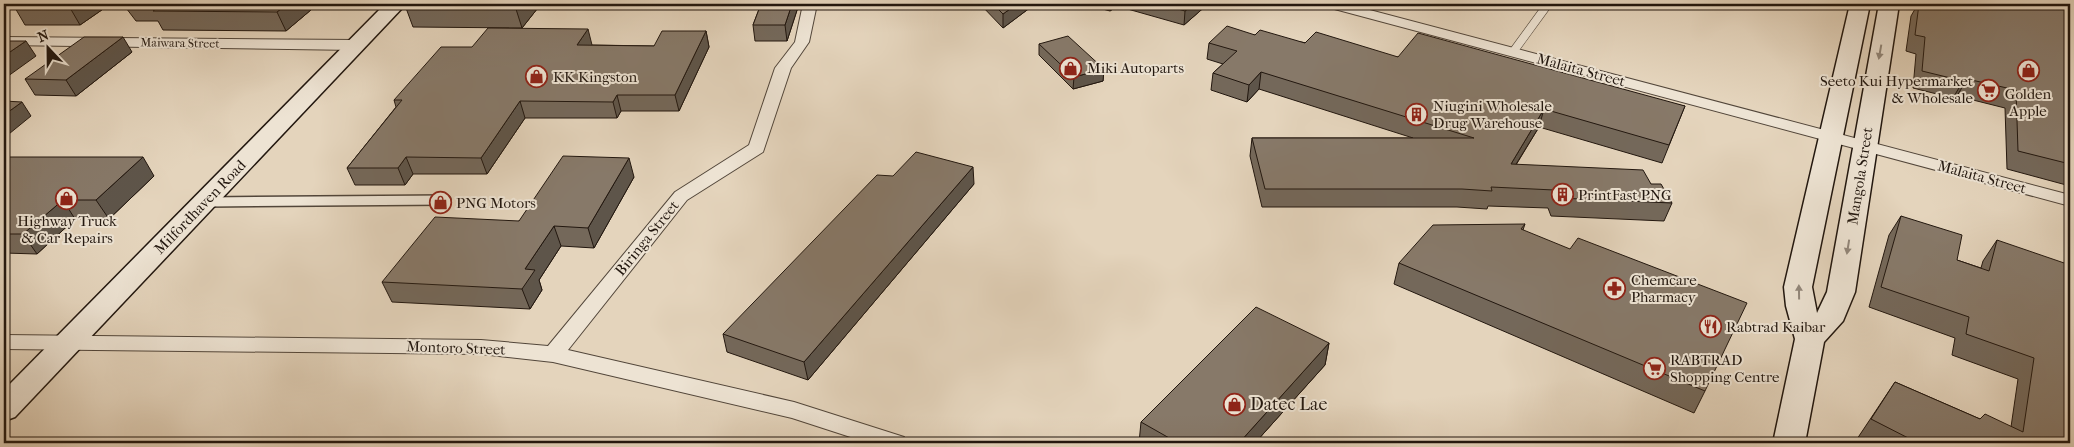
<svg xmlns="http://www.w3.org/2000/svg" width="2074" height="447" font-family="'IM FELL French Canon',serif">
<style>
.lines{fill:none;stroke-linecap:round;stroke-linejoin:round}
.lane-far1-casing{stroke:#52463a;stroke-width:9}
.lane-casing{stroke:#52463a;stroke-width:12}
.street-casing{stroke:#52463a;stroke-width:2}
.secondary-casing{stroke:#22170f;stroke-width:3}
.lane-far1{stroke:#ede3d3;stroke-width:8}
.lane{stroke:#ede3d3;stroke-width:9}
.street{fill:#ede3d3;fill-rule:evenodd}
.secondary{fill:#ede3d3;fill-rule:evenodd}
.wall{fill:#74685a;stroke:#22170f}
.shaded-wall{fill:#5e554a;stroke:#22170f}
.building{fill:#877969;stroke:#22170f}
.oneway{fill:#92877b}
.labels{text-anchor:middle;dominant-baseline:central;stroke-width:4;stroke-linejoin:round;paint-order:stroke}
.far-street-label{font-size:12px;fill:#22170f;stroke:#ede3d3}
.poi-label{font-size:15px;fill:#22170f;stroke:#ede3d3;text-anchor:start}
.street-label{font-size:15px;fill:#22170f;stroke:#ede3d3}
.near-poi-label{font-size:18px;fill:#22170f;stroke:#ede3d3;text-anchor:start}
</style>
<rect width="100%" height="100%" fill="#e4d4bc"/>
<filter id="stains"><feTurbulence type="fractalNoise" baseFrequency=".004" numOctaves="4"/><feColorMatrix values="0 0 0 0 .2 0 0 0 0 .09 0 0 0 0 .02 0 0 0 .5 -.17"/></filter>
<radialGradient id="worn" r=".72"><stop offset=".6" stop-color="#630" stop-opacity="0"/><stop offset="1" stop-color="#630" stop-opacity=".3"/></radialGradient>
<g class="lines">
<defs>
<path id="lane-far1" d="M1513,52L1548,4"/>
<path id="lane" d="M208,202L446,200"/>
<g id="street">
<path d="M803,4H817L809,42L791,68L763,152L687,200L568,350L794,402L904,437L908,443H869L792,418L553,362L481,354L4,349V335L481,340L548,346L675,192L749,145L775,68L795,42Z"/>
<path d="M1325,4H1347L2070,195V206L1327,7Z"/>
<path d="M4,37L356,40L364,45L356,50L4,45Z"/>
</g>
<g id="secondary">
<path d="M385,4H406L15,417L4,421V390Z"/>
<path d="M1850,4H1870L1812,287L1817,313L1827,292L1879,4H1899L1855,292L1843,321L1824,342L1805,443H1773L1795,339L1786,306L1784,287Z"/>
</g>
</defs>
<!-- lane-far1 casing -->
<use href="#lane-far1" class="lane-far1-casing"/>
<!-- lane casing -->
<use href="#lane" class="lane-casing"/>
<!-- street casing -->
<use href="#street" class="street-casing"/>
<!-- secondary casing -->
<use href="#secondary" class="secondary-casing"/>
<!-- lane-far1 -->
<use href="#lane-far1" class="lane-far1"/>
<!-- lane -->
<use href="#lane" class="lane"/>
<!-- street -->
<use href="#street" class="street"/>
<!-- secondary -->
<use href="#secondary" class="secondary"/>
</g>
<!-- wall -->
<g class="wall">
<path d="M17,4H108L109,5L80,25H25L14,6Z"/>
<path d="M123,4H318L286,31L163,30L158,21H136Z"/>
<path d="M411,4H541L522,28L413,27L406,8Z"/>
<path d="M761,4H799L787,41H755L753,25Z"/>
<path d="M980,4H1035L1003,28Z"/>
<path d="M1084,4H1208L1184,25L1117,6L1110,11Z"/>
<path d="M1918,4H2070V186L2007,169L2005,108L1957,96L1953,98L1913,88L1916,54L1906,51L1911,16Z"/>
<path d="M706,31L709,47L679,111H621L617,118H525L487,174H413L405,185H355L347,168L396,107L394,100L592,45L654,46Z"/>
<path d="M1255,35L1398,57L1685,106L1662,163L1539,127L1516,165L1651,184L1672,203L1664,221L1551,216L1548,208L1488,206L1487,209L1457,207H1262L1250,156L1252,138H1413L1259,89L1247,102L1211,90L1213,73L1223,64L1207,59L1209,43Z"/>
<path d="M1039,44L1104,69L1103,81L1073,89L1039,55Z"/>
<path d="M132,52L76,96L35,95L25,79Z"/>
<path d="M4,157L154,176L109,219H75L37,254L4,253Z"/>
<path d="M634,177L594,248L561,246L539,280L542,290L530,309L392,302L382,282L519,221Z"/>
<path d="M974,184L808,380L727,352L723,334Z"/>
<path d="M1901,216L1957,260L1981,268L1983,261L1997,240L2070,443H1864L1857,439L1895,382L1980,419L2011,427L2018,379L1952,355L1955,338L1869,307L1889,235Z"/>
<path d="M1525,224L1523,230L1705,391L1694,413L1394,284L1399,263Z"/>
<path d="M1329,343L1325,365L1255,443H1139L1141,422Z"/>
</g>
<!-- shaded-wall -->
<g class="shaded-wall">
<path d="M73,4H108L109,5L80,25L69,6Z"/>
<path d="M287,4H318L286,31L277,12Z"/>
<path d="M521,4H541L522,28L516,9Z"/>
<path d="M792,4H799L787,41L785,25Z"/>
<path d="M1017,4H1035L1003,28V14Z"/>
<path d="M1110,4H1117V6L1110,11Z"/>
<path d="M1194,4H1208L1184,25L1185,11Z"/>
<path d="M588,29L592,45L581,61L577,45Z"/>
<path d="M706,31L709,47L679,111L675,95Z"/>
<path d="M123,37L132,52L76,96L66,80Z"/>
<path d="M26,41L36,56L4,79V56Z"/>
<path d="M1104,69L1103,81L1073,89L1074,77Z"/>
<path d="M1261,72L1259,89L1247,102L1249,85Z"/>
<path d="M1967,79L1957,96L1953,98L1963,81Z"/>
<path d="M617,95L621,111L617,118L613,102Z"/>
<path d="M520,101L525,118L487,174L481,158Z"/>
<path d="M22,102L31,116L4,138V115Z"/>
<path d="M1544,109L1539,127L1505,182L1511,164Z"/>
<path d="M143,157L154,176L109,219L96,200Z"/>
<path d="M406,157L413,174L405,185L398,168Z"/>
<path d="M629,158L634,177L594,248L588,228Z"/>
<path d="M973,167L974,184L808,380L804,362Z"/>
<path d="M63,200L75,219L37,254L23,234Z"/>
<path d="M554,226L561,246L539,280L542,290L530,309L522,289L525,269Z"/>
<path d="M1329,343L1325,365L1255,443H1239Z"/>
</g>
<!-- building -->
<g class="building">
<path d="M17,4H73L69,6H14Z"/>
<path d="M163,4H287L277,12L153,11Z"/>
<path d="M411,4H521L516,9L406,8Z"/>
<path d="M761,4H792L785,25H753Z"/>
<path d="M993,4H1017L1003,14Z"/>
<path d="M1160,4H1194L1185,11Z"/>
<path d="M1919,4H2070V164L2018,151L2016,90L1967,79L1963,81L1922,71L1925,37L1915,35Z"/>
<path d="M1227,26L1255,35L1260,30L1305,43L1316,32L1398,57L1418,33L1685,106L1669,145L1544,109L1511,164L1643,170L1651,184H1661L1672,203L1558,198L1554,190L1491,187L1492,191L1462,189H1265L1252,138H1474L1261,72L1249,85L1213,73L1237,51L1209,43Z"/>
<path d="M488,28L588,29L577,45L654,46L662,31H706L675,95H617L613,102L520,101L481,158L406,157L398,168H347L402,100H394L441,47H472Z"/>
<path d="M1068,36L1104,69L1074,77L1039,44Z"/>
<path d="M84,37H123L66,80L25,79Z"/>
<path d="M4,41H26L4,56Z"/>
<path d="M4,101L22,102L4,115Z"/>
<path d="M916,152L973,167L804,362L723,334L877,175L893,176Z"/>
<path d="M563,156L629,158L588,228L554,226L525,269L535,270L522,289L382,282L435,217L519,221Z"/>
<path d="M4,157H143L96,200H63L23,234H4Z"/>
<path d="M1901,216L1962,235L1957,260L1989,271L1997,240L2070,265V443H1918L1871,419L1895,382L1980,419L1985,414L2023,432L2034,358L1966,334L1969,317L1881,287Z"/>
<path d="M1525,224L1521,229L1570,249L1578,238L1747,303L1705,391L1399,263L1433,225Z"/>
<path d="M1256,307L1329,343L1239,443H1178L1141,422Z"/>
</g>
<!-- one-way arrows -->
<defs><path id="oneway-solid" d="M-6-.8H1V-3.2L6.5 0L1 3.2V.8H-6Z" transform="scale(1.25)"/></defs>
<g class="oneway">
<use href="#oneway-solid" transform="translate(1880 52) rotate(100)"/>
<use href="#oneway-solid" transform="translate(1848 247) rotate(99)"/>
<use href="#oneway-solid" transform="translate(1799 292) rotate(-91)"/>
</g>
<!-- icons -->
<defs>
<symbol id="shop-ring" viewBox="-11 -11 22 22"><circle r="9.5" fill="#ede3d3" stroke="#8f2418" stroke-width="1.5"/><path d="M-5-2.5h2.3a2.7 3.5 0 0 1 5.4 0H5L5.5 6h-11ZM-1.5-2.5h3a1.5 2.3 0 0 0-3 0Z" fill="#8f2418"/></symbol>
<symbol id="supermarket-ring" viewBox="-11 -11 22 22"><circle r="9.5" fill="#ede3d3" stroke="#8f2418" stroke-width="1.5"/><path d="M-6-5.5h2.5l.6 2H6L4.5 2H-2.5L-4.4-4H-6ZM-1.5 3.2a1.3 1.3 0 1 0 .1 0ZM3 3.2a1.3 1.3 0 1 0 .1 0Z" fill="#8f2418"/></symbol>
<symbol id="building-ring" viewBox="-11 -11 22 22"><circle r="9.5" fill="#ede3d3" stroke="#8f2418" stroke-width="1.5"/><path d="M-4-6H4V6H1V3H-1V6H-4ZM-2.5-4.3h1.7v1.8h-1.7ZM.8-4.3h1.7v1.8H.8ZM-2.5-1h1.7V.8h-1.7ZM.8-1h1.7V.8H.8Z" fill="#8f2418"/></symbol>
<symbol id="pharmacy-ring" viewBox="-11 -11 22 22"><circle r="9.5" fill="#ede3d3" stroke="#8f2418" stroke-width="1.5"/><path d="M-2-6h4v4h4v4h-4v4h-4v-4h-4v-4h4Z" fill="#8f2418"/></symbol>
<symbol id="restaurant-ring" viewBox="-11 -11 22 22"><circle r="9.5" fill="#ede3d3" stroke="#8f2418" stroke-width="1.5"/><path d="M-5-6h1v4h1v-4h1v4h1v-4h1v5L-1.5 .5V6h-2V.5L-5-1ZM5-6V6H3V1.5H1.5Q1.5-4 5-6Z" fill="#8f2418"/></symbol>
</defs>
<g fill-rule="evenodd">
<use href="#shop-ring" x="1058" y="56" width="25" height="25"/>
<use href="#shop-ring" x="2016" y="58" width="25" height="25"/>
<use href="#shop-ring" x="524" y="64" width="25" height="25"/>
<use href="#supermarket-ring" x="1976" y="78" width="25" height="25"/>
<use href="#building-ring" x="1404" y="102" width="25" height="25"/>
<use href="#building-ring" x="1550" y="182" width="25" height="25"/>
<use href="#shop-ring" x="54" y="186" width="25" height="25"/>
<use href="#shop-ring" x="428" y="190" width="25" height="25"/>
<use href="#pharmacy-ring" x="1602" y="276" width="25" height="25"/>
<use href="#restaurant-ring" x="1698" y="314" width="25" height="25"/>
<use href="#supermarket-ring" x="1642" y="356" width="25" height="25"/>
<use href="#shop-ring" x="1222" y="392" width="25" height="25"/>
</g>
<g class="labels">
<!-- far-street labels -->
<g class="far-street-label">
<text transform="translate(180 43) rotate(1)">Maiwara Street</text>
</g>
<!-- poi labels -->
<g class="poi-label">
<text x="1087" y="68">Miki Autoparts</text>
<text x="553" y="77">KK Kingston</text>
<text x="1973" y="81" text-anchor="end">Seeto Kui Hypermarket<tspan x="1973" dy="17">&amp; Wholesale</tspan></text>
<text x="2028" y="94" text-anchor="middle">Golden<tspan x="2028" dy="17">Apple</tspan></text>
<text x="1433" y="106">Niugini Wholesale<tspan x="1433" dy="17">Drug Warehouse</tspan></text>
<text x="1578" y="195">PrintFast PNG</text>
<text x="456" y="203">PNG Motors</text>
<text x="67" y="221" text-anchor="middle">Highway Truck<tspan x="67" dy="17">&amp; Car Repairs</tspan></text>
<text x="1631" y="280">Chemcare<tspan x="1631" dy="17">Pharmacy</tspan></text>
<text x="1726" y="327">Rabtrad Kaibar</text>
<text x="1670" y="360">RABTRAD<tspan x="1670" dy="17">Shopping Centre</tspan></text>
</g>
<!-- street labels -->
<g class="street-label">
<text transform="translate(1581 70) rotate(15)">Malaita Street</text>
<text transform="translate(1860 176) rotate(-81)">Mangola Street</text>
<text transform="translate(1982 177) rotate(15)">Malaita Street</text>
<text transform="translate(200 207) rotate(-46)">Milfordhaven Road</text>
<text transform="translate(647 238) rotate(-51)">Biringa Street</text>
<text transform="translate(456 348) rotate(2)">Montoro Street</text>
</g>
<!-- near-poi labels -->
<g class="near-poi-label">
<text x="1250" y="404">Datec Lae</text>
</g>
</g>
<!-- margin -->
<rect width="2074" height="447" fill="none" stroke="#e4d4bc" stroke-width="20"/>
<rect x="5" y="5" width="2064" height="437" fill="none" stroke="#22170f" stroke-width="2.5"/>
<rect x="10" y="10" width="2054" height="427" fill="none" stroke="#22170f"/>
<!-- north arrow -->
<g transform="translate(48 48) rotate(338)" stroke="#ede3d3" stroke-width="4" paint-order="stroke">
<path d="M0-4L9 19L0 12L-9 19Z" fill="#22170f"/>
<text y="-8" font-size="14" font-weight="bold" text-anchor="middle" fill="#22170f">N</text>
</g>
<rect width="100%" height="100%" filter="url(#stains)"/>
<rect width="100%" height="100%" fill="url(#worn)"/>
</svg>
